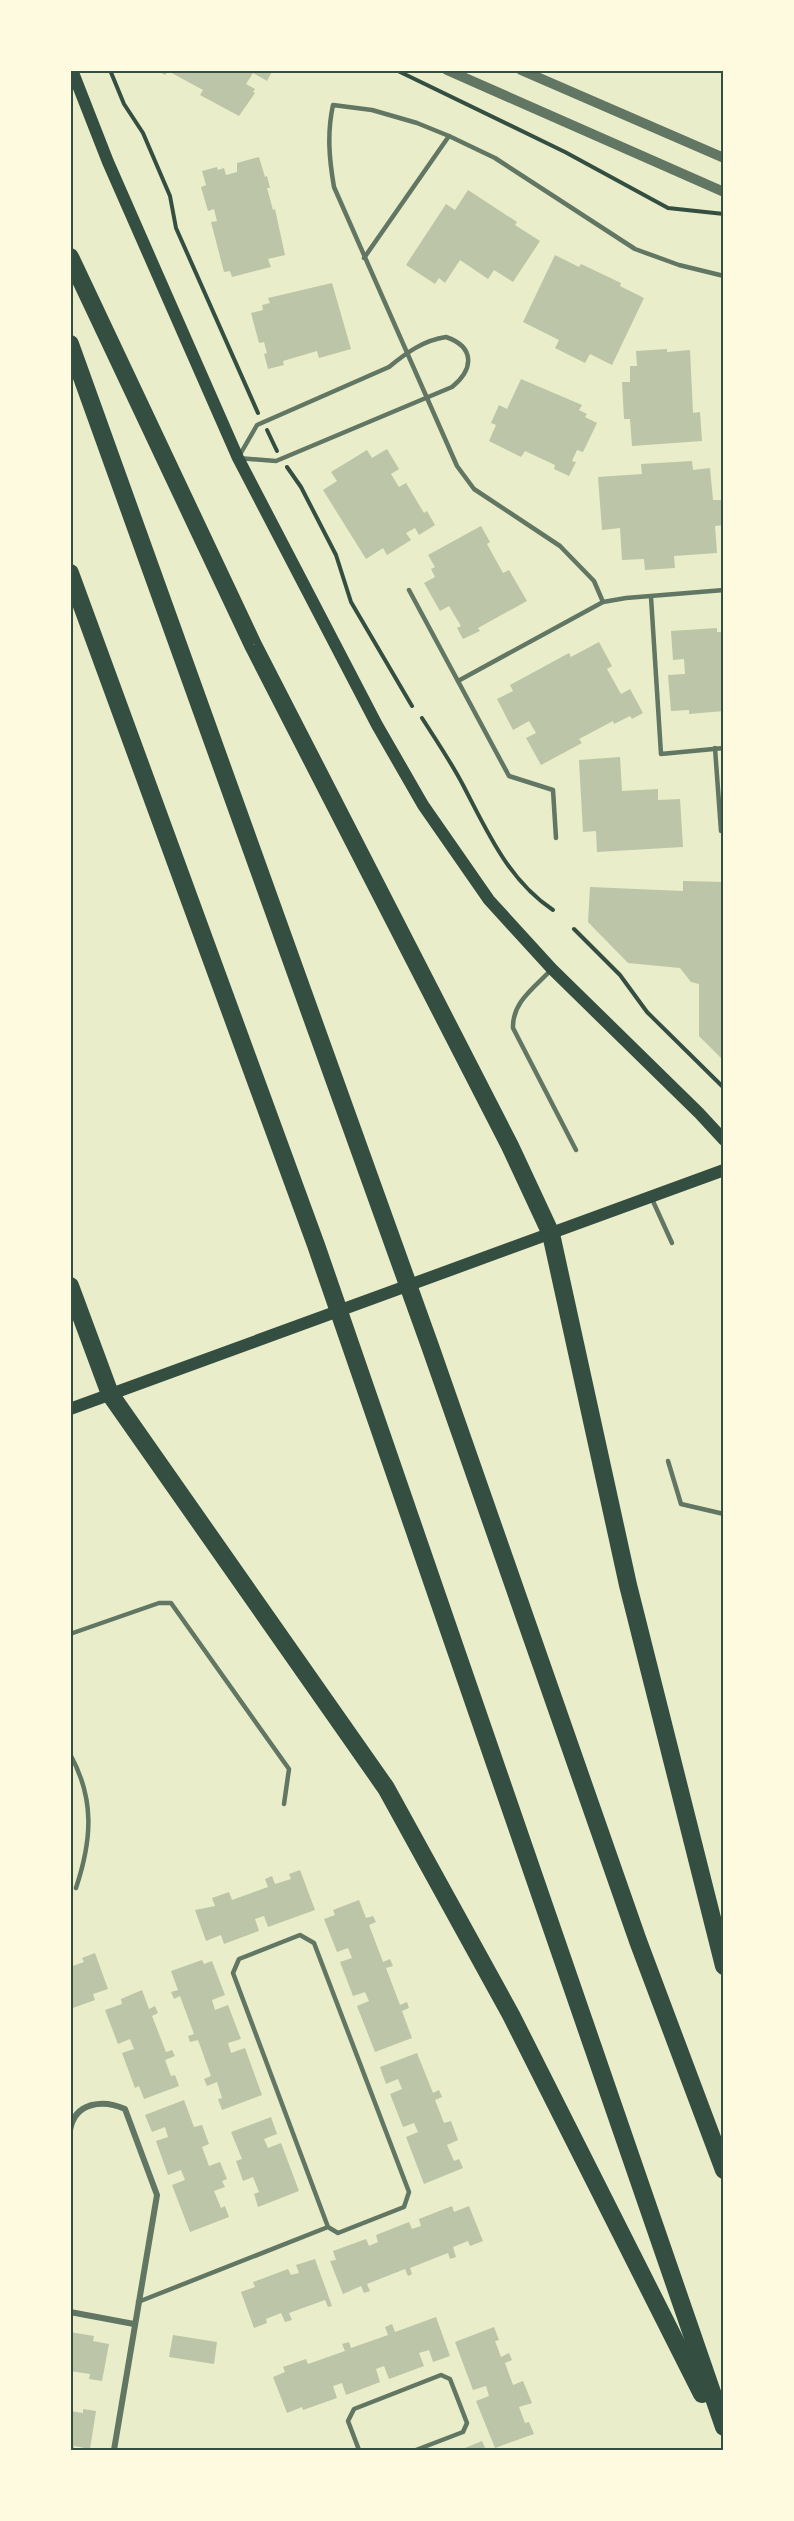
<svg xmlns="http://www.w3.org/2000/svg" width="794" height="2521" font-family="Quicksand,sans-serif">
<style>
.building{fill:#bcc5a7}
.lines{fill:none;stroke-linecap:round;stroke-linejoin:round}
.path{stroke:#344e41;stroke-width:4}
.service{stroke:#617663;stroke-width:4.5}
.minor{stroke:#617663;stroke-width:6}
.tertiary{stroke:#617663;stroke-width:10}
.secondary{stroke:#344e41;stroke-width:12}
.motorway{stroke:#344e41;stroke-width:18}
.neatline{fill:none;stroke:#344e41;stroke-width:2}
</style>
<rect width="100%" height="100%" fill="#e9edc9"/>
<!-- building -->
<g class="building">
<path d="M156,70H273L267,81L253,73L246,84L255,89L253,92L255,93L239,116L200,95L203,90L168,71L165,75Z"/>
<path d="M259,157L265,177L267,176L270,188H267L273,210L275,209L285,255L268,259L271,267L232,277L230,271L224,272L211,222L217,221L214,209L208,211L201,187L206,185L202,171L217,167L218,170L224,168L226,175L237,172V163Z"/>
<path d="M468,190L517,222L515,225L540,241L513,282L494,270L488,279L460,260L445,283L439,278L435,284L406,265L446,204L455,210Z"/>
<path d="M555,255L579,267L581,264L621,283L620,286L644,298L612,365L590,354L585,363L555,348L559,340L523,322Z"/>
<path d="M332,283L351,349L319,358L317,351L283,361L284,365L268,369L264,354L267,353L264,342L259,343L251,313L263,310L262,305L270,303L268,298Z"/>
<path d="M667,349V352L690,350L693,413L700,412L702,441L632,446L630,419H624L622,382H630V366H637L636,351Z"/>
<path d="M521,379L582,405L579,410L587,414L585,417L597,423L583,452L577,450L572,461L576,462L569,476L554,469L555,465L525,451L521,457L489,441L496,425L491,423L499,405L507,409Z"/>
<path d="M387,449L399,469L391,474L399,487L406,483L424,513L427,511L435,525L419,535L415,528L406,533L411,540L387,555L383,548L366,559L323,490L337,481L331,472L367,450L372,458Z"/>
<path d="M692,461L693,470L710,468L713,500H724V525L715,526L717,553L674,556L675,568L645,570L644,559L622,560L620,528L602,530L598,477L642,474L641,464Z"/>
<path d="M481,526L490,542L487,544L503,573L509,570L527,601L478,628L480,631L463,639L457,628L461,626L449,606L440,611L424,583L435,577L431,569L435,567L428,555Z"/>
<path d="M717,628V632H724V711L689,714V710L671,711L668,675L685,674L684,659L673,660L671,631Z"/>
<path d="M599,642L612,666L607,669L621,694L630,689L643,713L632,719L630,716L614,724L613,721L579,739L582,743L541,765L526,738L536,733L529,721L513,730L497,699L513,691L510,685L569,653L571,657Z"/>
<path d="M620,757L622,791L658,789V800L680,799L683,847L597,852L596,831L583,832L579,760Z"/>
<path d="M683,881L724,882V1061L699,1036V984L691,982L680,968L628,963L588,922L590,887L683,891Z"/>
<path d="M300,1870L315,1910L268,1927L264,1916L255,1919L259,1931L224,1944L221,1935L206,1941L195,1910L215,1906L212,1898L229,1892L232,1900L268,1887L265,1879L272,1876L275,1884L291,1879L289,1874Z"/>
<path d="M359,1900L366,1918L373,1916L376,1922L369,1925L383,1962L390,1959L393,1966L386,1968L400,2005L407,2002L409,2008L402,2011L412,2038L375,2052L357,2006L369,2001L365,1992L353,1996L340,1962L352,1958L348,1948L337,1952L324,1919L335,1915L333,1910Z"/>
<path d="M95,1953L108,1989L93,1994L95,2000L70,2009V1967L84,1962L82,1958Z"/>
<path d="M202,1960L204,1964L212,1961L225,1995L212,2000L215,2010L228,2005L241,2039L228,2043L231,2053L245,2048L262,2095L222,2110L218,2099L222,2098L217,2082L207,2086L204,2079L211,2076L198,2040L190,2042L188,2036L194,2034L180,1996L174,1999L171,1992L178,1990L171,1971Z"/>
<path d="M142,1990L149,2009L155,2006L158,2013L152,2016L166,2052L172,2050L175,2056L165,2060L171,2076L175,2075L179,2086L144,2099L139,2086L135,2088L122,2053L134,2049L130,2039L118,2044L105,2010L122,2004L121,1999Z"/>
<path d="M417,2053L433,2093L439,2090L442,2097L435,2100L444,2123L451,2121L458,2140L447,2145L454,2161L459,2159L463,2168L424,2184L406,2137L418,2132L414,2123L403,2127L390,2094L402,2089L398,2079L386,2084L380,2067Z"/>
<path d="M184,2100L194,2127L202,2125L209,2144L202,2147L209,2166L220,2162L227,2179L222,2181L225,2187L214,2191L221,2208L225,2206L229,2217L190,2232L172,2185L185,2180L181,2170L168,2175L156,2141L168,2137L165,2127L152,2132L145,2115Z"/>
<path d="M271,2117L277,2134L264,2139L268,2148L281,2143L299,2191L258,2207L254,2194L259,2192L253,2177L243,2181L236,2161L242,2159L231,2132Z"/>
<path d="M452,2206L454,2212L469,2206L483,2241L470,2246L468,2241L453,2247L456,2257L450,2259L448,2253L410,2268L412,2274L408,2276L405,2269L367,2284L370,2291L364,2293L361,2286L343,2294L330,2261L336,2260L333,2251L366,2239L369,2246L378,2242L376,2235L409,2222L412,2229L421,2226L419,2219Z"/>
<path d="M315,2259L332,2306L328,2307L325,2300L289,2313L292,2320L285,2322L281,2313L266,2319L267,2323L254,2328L241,2292L255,2287L253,2282L288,2269L291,2275L299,2273L296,2265Z"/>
<path d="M436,2317L450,2356L433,2362L429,2350L419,2353L424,2366L389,2379L384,2366L376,2369L380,2382L346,2395L342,2383L333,2386L337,2398L303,2410L302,2407L287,2413L273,2377L285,2372L283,2367L306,2359L308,2364L345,2351L342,2344L349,2342L351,2348L388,2335L385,2327L392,2324L395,2332Z"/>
<path d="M494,2327L499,2340L495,2341L501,2357L509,2353L512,2360L505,2363L513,2385L523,2381L532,2403L519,2407L525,2423L529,2422L534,2434L495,2448L476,2401L489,2396L486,2386L473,2390L455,2342Z"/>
<path d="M70,2332L94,2336L93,2341L109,2344L102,2381L89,2379L90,2374L70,2371Z"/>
<path d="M173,2335L217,2342L214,2364L169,2357Z"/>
<path d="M83,2409L96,2411L90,2449L74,2446V2450H70V2411L83,2413Z"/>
<path d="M482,2441L486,2450H466L465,2448Z"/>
</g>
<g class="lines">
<!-- path -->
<g class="path">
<path d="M110,70L124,104L143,133L170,196L176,228L258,413"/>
<path d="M396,70L565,152L668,208L724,214"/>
<path d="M267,430L277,451"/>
<path d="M287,467L301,487L336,555L351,602L412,706"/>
<path d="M422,718C436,740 451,762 463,785C487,831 508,880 553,910"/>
<path d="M574,929L620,975L647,1012L724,1088"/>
</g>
<!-- service -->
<g class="service">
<path d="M364,258L449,136"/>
<path d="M446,337C475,347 474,369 452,387L276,461L238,458L257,425L389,367C406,353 424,340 446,337Z"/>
<path d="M409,590L509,776L553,790L556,838"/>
<path d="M651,597L661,754L724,748"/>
<path d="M603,602L594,581L560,546L474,489L457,466L334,187C329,158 327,133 333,105L372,110L417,123L449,136L495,158L635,249L679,265L724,276"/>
<path d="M458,681L603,602L626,598L724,590"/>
<path d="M715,748L721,831H724"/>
<path d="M552,969C535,987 512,1002 513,1028L576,1150"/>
<path d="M652,1199L672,1243"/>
<path d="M668,1461L681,1504L724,1514"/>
<path d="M70,1634L159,1603H171L289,1769L284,1804"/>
<path d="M70,1754C95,1799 92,1840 76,1888"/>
<path d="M138,2302L328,2227L338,2233L404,2207L409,2192L314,1943L300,1935L239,1959L233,1973L328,2227"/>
<path d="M359,2450L348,2421L354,2409L441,2375L450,2379L467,2423L463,2432L416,2450"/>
</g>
<!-- minor -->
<g class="minor">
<path d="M70,2130C75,2102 103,2099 125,2109L157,2195L114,2450"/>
<path d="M70,2312L134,2324"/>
</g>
<!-- tertiary -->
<g class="tertiary">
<path d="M447,70L724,192"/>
<path d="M521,70L724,158"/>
</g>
<!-- secondary -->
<g class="secondary">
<path d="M72,70L108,162L238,458L377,725L423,805L489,900L552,969L699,1113L724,1140"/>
<path d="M70,1409L724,1170"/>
</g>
<!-- motorway -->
<g class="motorway">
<path d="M70,257L253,645L510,1146L551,1234L628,1585L724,1966"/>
<path d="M70,344L430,1346L638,1941L724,2170"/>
<path d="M70,573L316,1245L724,2427"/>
<path d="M70,1286L110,1394L386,1788L511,2015L702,2394"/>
</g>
</g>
<!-- border -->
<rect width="794" height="2521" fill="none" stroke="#fefae0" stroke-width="144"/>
<rect x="72" y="72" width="650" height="2377" class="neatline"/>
</svg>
